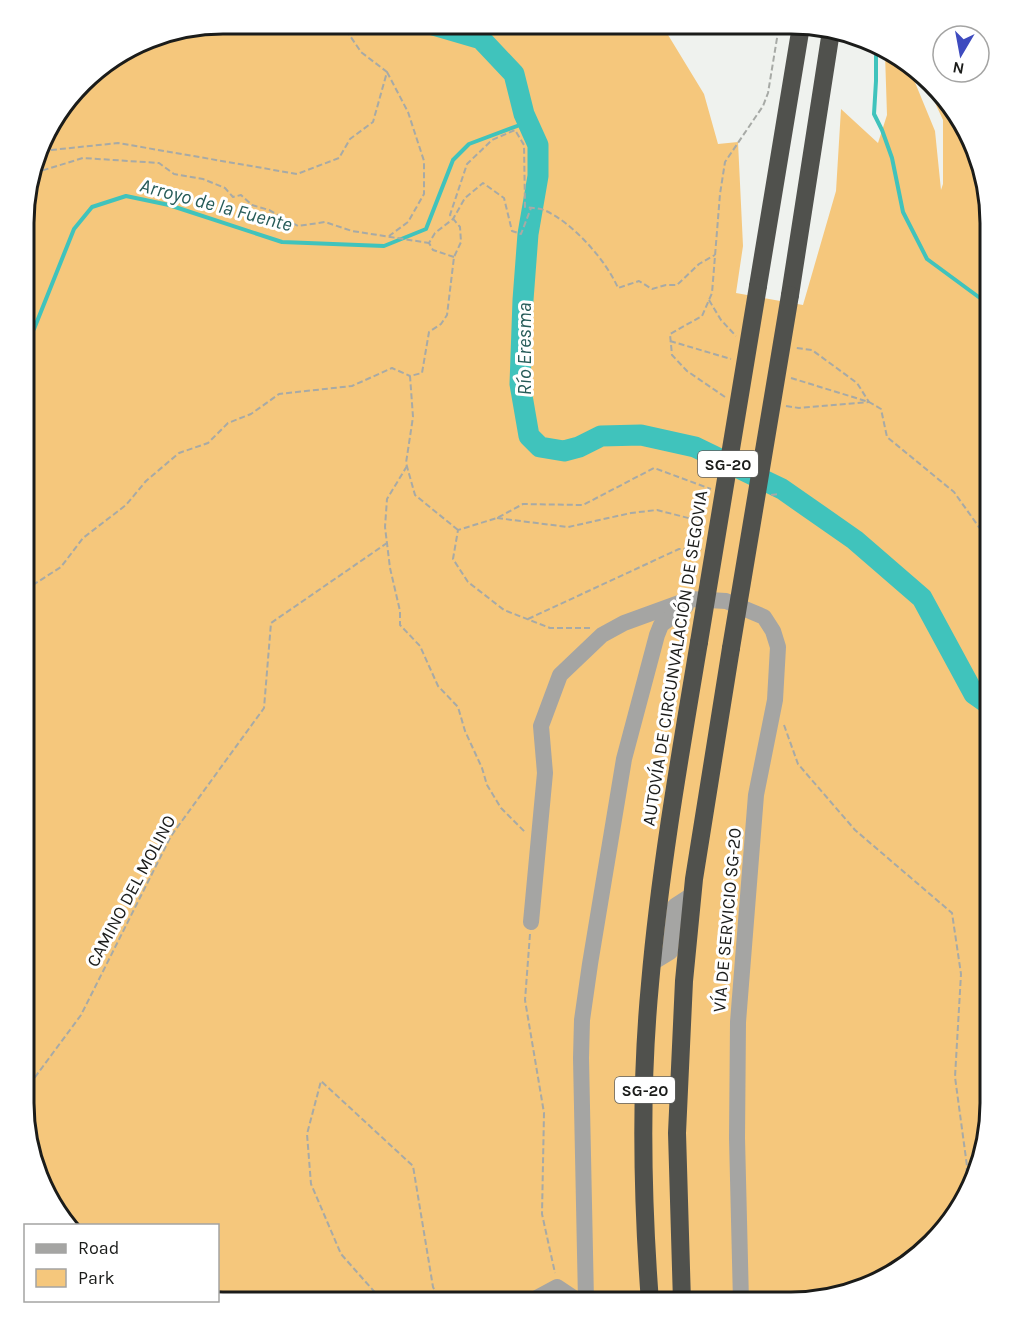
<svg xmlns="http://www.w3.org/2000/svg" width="1015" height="1326" font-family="Karla,sans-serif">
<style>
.green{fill:#f5c77c}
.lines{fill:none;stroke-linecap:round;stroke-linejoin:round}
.stream{stroke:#40c3bc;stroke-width:4}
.river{stroke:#40c3bc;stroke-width:21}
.path{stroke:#a7aaa6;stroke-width:2;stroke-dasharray:6 3;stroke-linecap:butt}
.minor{stroke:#a5a5a3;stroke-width:16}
.highway{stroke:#50514d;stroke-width:18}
.highway-bridge{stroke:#50514d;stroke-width:18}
.labels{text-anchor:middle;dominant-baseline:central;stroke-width:6;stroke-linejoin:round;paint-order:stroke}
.shield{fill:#fff;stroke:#5f605f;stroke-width:1.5}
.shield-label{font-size:16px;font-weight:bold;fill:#1b1c1a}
.street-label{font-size:18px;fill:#1b1c1a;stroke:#fff}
.water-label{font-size:20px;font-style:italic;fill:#265b58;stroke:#fff}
.rim{fill:none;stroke:#1b1c1a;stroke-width:3}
</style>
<rect width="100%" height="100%" fill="#eff2ee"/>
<!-- green -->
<path class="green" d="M224,24L662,25L704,94L718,144L738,142L743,246L736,293L803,305L836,191L841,109L878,143L887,115L885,54L907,63L935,131L941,190L943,184V120L925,81L970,135L991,223V1116L957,1214L880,1281L792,1302L218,1300V1226L75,1225L45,1191L24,1103L26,197L51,124L92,73L159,35Z"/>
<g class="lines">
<!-- stream -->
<g class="stream">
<path d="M876,50V81L874,114L882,130L892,158L903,212L927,259L980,298L991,303"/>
<path d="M25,333L34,329L74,229L92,207L126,196L169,205L282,242L384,246L426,229L453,160L469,144L528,122"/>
</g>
<!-- river -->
<path class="river" d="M433,25L481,39L514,74L524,114L538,145V176L528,234L523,300L520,384L529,436L540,447L564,451L579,447L601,436L641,435L695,447L782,489L855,540L922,598L974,694L991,706"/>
<!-- path -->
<g class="path">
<path d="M387,72L408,112L424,161V194L408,222L389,236"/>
<path d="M42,151L118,143L297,174L339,158L350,139L373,122L387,72L361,52L342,24"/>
<path d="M34,173L83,158L159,163L174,174L203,179L225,188L233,197L241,195L252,205L269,210L298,226L325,222L352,231L429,243"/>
<path d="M454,257L433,250L429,243L435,233L453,219L465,198L483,183L504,198L512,231L521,234L531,208"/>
<path d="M709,300L721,320L736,336"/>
<path d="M670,341L731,359"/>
<path d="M791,378L869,402L881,409L887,437L954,492L991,544"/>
<path d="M725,397L687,371L672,355L670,334L702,316L712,293L720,194L725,162L763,106L768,93L779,26"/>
<path d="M786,406L799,408L869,402L857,383L812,350L796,348"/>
<path d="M407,466L387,499L385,527L390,568L400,611V625L420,646L438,686L458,707L465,731L482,768L487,785L501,808L526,833"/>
<path d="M771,495L780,494"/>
<path d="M497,518L568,527L631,513L657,510L704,522"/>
<path d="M458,530L415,495L406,463L413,417L410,376L422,373L429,332L441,324L447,315L454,257L461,242L460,227L450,215L467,164L492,140L515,130L524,145L525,207C531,208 538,208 544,210C572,222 606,260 618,288L639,281L652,289L666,285H677L699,264L715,255"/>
<path d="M25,590L61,567L83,538L126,505L146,481L179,453L208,443L228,423L251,414L279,394L352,386L392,368L410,376"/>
<path d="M528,619L679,549H702"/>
<path d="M590,628H550L504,610L468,582L453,559L458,530L497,518L523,504L583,505L654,468L711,489"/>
<path d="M784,725L798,764L855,830L952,913L961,974L955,1077L967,1166L964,1193"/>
<path d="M530,934L525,1000L544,1113L542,1214L555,1273"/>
<path d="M24,1092L81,1015L171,836L264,708L271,623L387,543"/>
<path d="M409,1301L379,1297L341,1254L311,1184L307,1134L321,1081L413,1166L433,1287L440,1301"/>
</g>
<!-- minor -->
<g class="minor">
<path d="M531,922L545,773L541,726L560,675L602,635L624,623L690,599L726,601L764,617L773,631L778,647L775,700L756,795L738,1022L737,1138L741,1302"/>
<path d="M652,963L670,952L675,906L692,895"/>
<path d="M531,1301L557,1287L578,1301"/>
<path d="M586,1301L581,1058L582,1020L590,964L624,759L657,635L661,625L686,606"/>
</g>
<!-- highway -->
<g class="highway">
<path d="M758,286L801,26"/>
<path d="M790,295L831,31"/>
<path d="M650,1302C642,1196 640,1089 650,984C660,869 680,755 699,642"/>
<path d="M682,1302L677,1133L684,981L694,879L731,648"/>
</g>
<!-- highway-bridge -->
<g class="highway-bridge">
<path d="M699,642L758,286"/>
<path d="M731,648L790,295"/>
</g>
</g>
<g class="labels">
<!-- shield labels -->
<g class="shield">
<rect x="698" y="451" width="60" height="26" rx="4.5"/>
<rect x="615" y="1077" width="60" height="26" rx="4.5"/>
</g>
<g class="shield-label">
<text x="728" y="464">SG-20</text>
<text x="645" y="1090">SG-20</text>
</g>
<!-- street labels -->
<g class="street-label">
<text transform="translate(675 658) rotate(-81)">AUTOVÍA DE CIRCUNVALACIÓN DE SEGOVIA</text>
<text transform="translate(131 891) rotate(-62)">CAMINO DEL MOLINO</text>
<text transform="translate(727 920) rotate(-85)">VÍA DE SERVICIO SG-20</text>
</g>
<!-- water labels -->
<g class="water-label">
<text transform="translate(216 205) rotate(15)">Arroyo de la Fuente</text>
<text transform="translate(524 349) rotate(-90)">Río Eresma</text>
</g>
</g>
<!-- crop -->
<path d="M0 0H1015V1326H0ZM223 34H791A189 189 0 0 1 980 223V1103A189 189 0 0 1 791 1292H223A189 189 0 0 1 34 1103V223A189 189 0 0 1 223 34Z" fill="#fff" fill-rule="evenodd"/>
<path class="rim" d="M223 34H791A189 189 0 0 1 980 223V1103A189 189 0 0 1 791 1292H223A189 189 0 0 1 34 1103V223A189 189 0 0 1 223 34Z"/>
<!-- legend -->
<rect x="24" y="1224" width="195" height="78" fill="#ffffff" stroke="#a4a4a3" stroke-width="1.5"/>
<rect x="36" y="1244" width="30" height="9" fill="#a5a5a3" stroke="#a4a4a3" stroke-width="1.5"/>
<text x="78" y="1254" font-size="18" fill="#1b1c1a">Road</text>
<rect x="36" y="1269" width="30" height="18" fill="#f5c77c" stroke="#a4a4a3" stroke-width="1.5"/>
<text x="78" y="1284" font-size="18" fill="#1b1c1a">Park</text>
<!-- north arrow -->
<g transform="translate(961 54) rotate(190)"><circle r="28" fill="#ffffff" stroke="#a4a4a3" stroke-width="1.5"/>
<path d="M0-4.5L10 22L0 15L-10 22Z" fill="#3e4bbf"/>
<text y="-9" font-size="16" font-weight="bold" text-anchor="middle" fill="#1b1c1a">N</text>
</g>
</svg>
